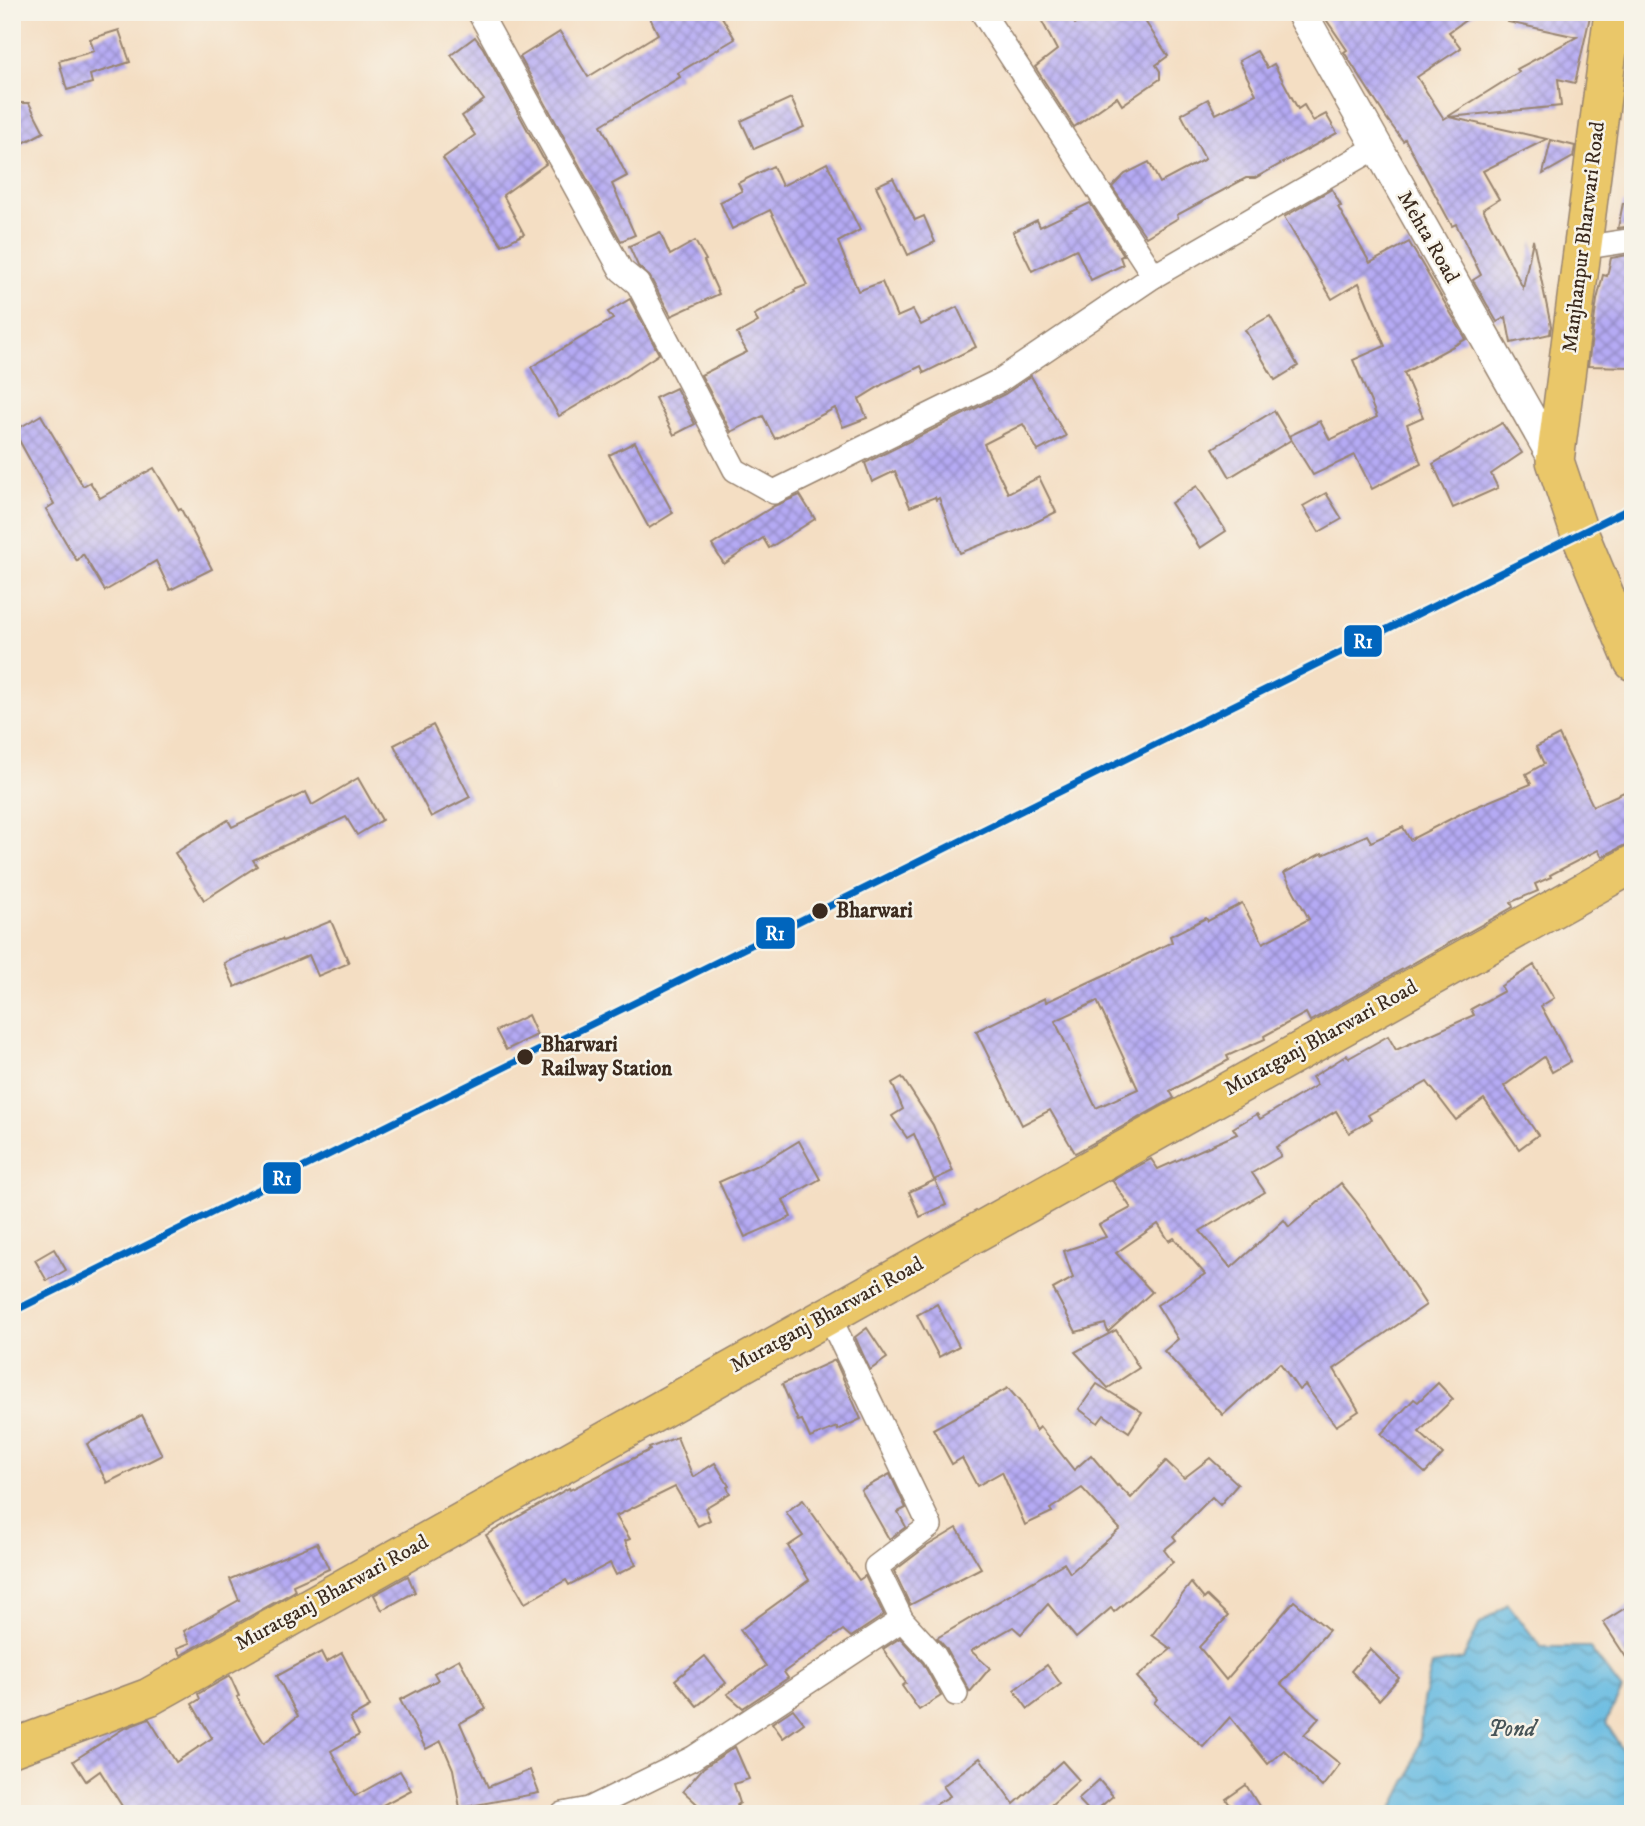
<svg xmlns="http://www.w3.org/2000/svg" width="1645" height="1826" font-family="'IM FELL DW Pica',serif">
<style>
.water{fill:url(#water-waves);stroke:#507280;stroke-width:2}
.building{fill:url(#building-cross-hatch);fill-rule:evenodd}
.lines{fill:none;stroke-linecap:round;stroke-linejoin:round}
.minor-casing{stroke:#988470;stroke-width:26}
.tertiary-casing{stroke:#988470;stroke-width:33}
.primary-casing{stroke:#988470;stroke-width:40}
.minor{stroke:#fff;stroke-width:23}
.tertiary{stroke:#fff;stroke-width:30}
.primary{stroke:#eac769;stroke-width:37}
.rail-1-casing{stroke:#f7f3e8;stroke-width:12}
.rail-1{stroke:#0065bd;stroke-width:7}
.stop-dot{fill:#3b2a1e;stroke:#f7f3e8;stroke-width:2.5}
.labels{text-anchor:middle;dominant-baseline:central;stroke-width:5;stroke-linejoin:round;paint-order:stroke}
.street-label{font-size:21px;fill:#3b2a1e;stroke:#f7f3e8}
.stop-label{font-size:21px;font-weight:bold;fill:#3b2a1e;stroke:#f7f3e8;text-anchor:start}
.water-label{font-size:23px;font-style:italic;fill:#485558;stroke:#f7f3e8}
.line-badge{stroke:#f7f3e8;stroke-width:2.5}
.badge-label{font-size:19px;text-anchor:middle;font-weight:bold;fill:#fff}
</style>
<defs>
<pattern id="water-waves" width="16" height="10" patternUnits="userSpaceOnUse" patternTransform="scale(1.75)"><rect width="16" height="10" fill="#65bae1"/><path d="M0 5q4-4 8 0t8 0" fill="none" stroke="#5497b6"/></pattern>
<pattern id="building-cross-hatch" width="8" height="8" patternUnits="userSpaceOnUse" patternTransform="scale(1.75)"><rect width="8" height="8" fill="#b5aaf4"/><path d="M0 0l8 8M0 8l8-8" fill="none" stroke="#948bc5"/></pattern>
</defs>
<rect width="100%" height="100%" fill="#f7f3e8"/>
<filter id="ink" filterUnits="userSpaceOnUse"><feTurbulence type="fractalNoise" baseFrequency=".0143" numOctaves="2"/><feDisplacementMap in="SourceGraphic" scale="14" xChannelSelector="R" yChannelSelector="G"/><feConvolveMatrix kernelMatrix="1 2 1 2 8 2 1 2 1" color-interpolation-filters="sRGB"/></filter>
<filter id="wash" filterUnits="userSpaceOnUse"><feTurbulence type="fractalNoise" baseFrequency=".00686" numOctaves="4" result="noise"/><feDisplacementMap in="SourceGraphic" scale="28" xChannelSelector="R" yChannelSelector="G"/><feGaussianBlur stdDeviation="1.57" result="paint"/><feColorMatrix in="noise" values="0 0 0 0 0 0 0 0 0 0 0 0 0 0 0 0 0 1.4 0 .05"/><feComposite in="paint" operator="in"/></filter>
<g filter="url(#wash)">
<rect width="100%" height="100%" fill="#f4dec3"/>
<!-- water -->
<path class="water" d="M1508,1604L1541,1647H1589L1622,1690L1606,1723L1633,1767V1814H1390L1410,1774L1420,1738L1423,1701L1432,1665L1463,1659L1479,1625Z"/>
<g id="blocks">
<!-- building -->
<g class="building">
<path d="M647,12H719L735,39L678,73L680,77L601,125L627,176L612,184L635,235L621,241L520,57L560,32L588,77L658,34Z"/>
<path d="M1037,12H1068L1075,24L1096,12H1139L1168,56L1156,65L1160,71V79L1122,105L1117,97L1074,127L1035,67L1057,50Z"/>
<path d="M1321,12H1477L1449,32L1461,48L1417,77L1444,119L1519,72L1517,69L1577,37L1508,22L1509,12H1591L1575,83L1558,79L1561,106L1449,117L1547,139L1483,171L1499,199L1483,209L1523,288L1533,240L1551,326L1550,334L1511,343L1506,317L1497,322L1473,280L1481,275L1456,224L1452,226L1405,139L1403,141L1387,119L1344,52L1347,50Z"/>
<path d="M119,30L130,62L90,75L92,83L67,90L59,61L94,51L90,39Z"/>
<path d="M475,37L483,48L546,164L503,195L524,234L502,245L443,158L475,135L462,116L484,100L451,55Z"/>
<path d="M1257,51L1267,68L1274,64L1298,109L1304,105L1313,121L1326,114L1337,133L1255,178H1246L1177,215L1178,218L1146,237L1112,187L1125,174L1149,162L1160,183L1205,159L1181,114L1208,99L1216,114L1256,94L1239,61Z"/>
<path d="M791,98L804,127L754,149L741,121Z"/>
<path d="M20,103H29L44,132L12,149V107Z"/>
<path d="M1551,140L1575,146L1573,157L1543,174Z"/>
<path d="M827,163L860,230L838,242L858,291L882,282L897,317L913,310L921,325L957,307L976,347L924,373L921,366L885,383L859,399L867,418L843,427L835,408L775,439L763,416L731,432L701,375L747,352L737,334L758,322L754,315L795,292L794,290L807,285L770,210L732,229L720,202L742,191L738,183L773,166L782,186Z"/>
<path d="M893,178L915,220L924,216L935,242L908,255L876,186Z"/>
<path d="M1332,189L1341,206L1338,207L1370,263L1409,242L1466,339L1404,373L1423,417L1407,424L1421,464L1372,489L1355,455L1313,475L1289,436L1320,421L1330,440L1377,417L1353,360L1385,346L1359,283L1332,299L1284,217Z"/>
<path d="M1090,203L1124,255L1120,257L1123,265L1091,280L1076,249L1032,271L1013,232L1037,220L1040,227Z"/>
<path d="M1623,203L1633,204V226L1618,228Z"/>
<path d="M660,232L670,255L695,241L706,260L704,261L719,294L671,316L650,277L638,266L629,246Z"/>
<path d="M1633,254V367L1588,366L1597,300L1603,275L1607,276L1611,258Z"/>
<path d="M630,299L659,354L620,380L559,416L531,367L613,319L608,312Z"/>
<path d="M1270,316L1298,366L1275,380L1245,330Z"/>
<path d="M1031,376L1066,436L1038,451L1023,424L984,444L1008,493L1039,477L1056,512L1024,528L960,553L939,498L936,500L935,497L910,507L895,471L872,482L865,463L1005,394Z"/>
<path d="M676,388L695,424L674,435L655,398Z"/>
<path d="M1274,411L1291,440L1230,477L1213,448Z"/>
<path d="M41,415L83,486L90,482L100,498L154,468L179,510L181,509L212,569L170,590L156,561L105,591L83,554L77,561L46,509L54,504L14,431Z"/>
<path d="M1502,423L1522,453L1491,474L1498,488L1453,508L1433,464Z"/>
<path d="M635,442L673,513L649,528L609,455Z"/>
<path d="M1197,486L1226,531L1200,548L1171,503Z"/>
<path d="M1326,493L1342,519L1319,532L1303,506Z"/>
<path d="M800,495L815,519L769,548L763,538L724,564L712,545L774,506Z"/>
<path d="M433,725L470,797L431,817L394,745Z"/>
<path d="M1559,735L1593,806L1633,788V843L1623,846L1602,857L1598,850L1550,875L1551,877L1535,884L1538,891L1511,902L1513,907L1310,1021L1306,1013L1264,1036L1265,1039L1227,1056L1229,1060L1170,1091L1174,1098L1075,1153L1050,1110L1022,1125L976,1031L1045,998L1046,1002L1111,972L1172,942L1170,936L1206,918L1208,921L1242,903L1263,943L1309,919L1284,873L1322,853L1323,855L1367,835L1371,842L1403,827L1410,840L1466,811L1531,784L1526,774L1544,764L1536,747ZM1097,1001L1138,1089L1096,1108L1055,1021Z"/>
<path d="M358,778L382,820L357,835L346,817L253,860L257,866L204,900L175,853L228,820L232,827L306,792L312,805Z"/>
<path d="M331,921L349,963L318,976L309,955L235,987L224,963L282,939L283,941Z"/>
<path d="M1534,965L1554,998L1541,1006L1571,1061L1552,1072L1544,1057L1504,1086L1538,1135L1519,1149L1484,1099L1456,1120L1427,1082L1368,1115L1371,1120L1349,1133L1336,1111L1276,1147L1281,1156L1252,1173L1265,1192L1200,1231L1231,1268L1284,1220L1289,1227L1341,1183L1363,1210L1426,1305L1334,1369L1359,1411L1336,1426L1305,1385L1299,1390L1280,1363L1223,1415L1164,1351L1178,1339L1157,1305L1205,1274L1174,1238L1169,1241L1158,1224L1116,1253L1152,1292L1108,1332L1105,1324L1076,1332L1053,1289L1073,1278L1064,1251L1106,1237L1099,1225L1131,1208L1112,1180L1151,1159L1158,1169L1237,1134L1233,1128L1257,1114L1260,1119L1317,1085L1312,1077L1347,1055L1349,1058L1388,1036L1396,1050L1474,1015L1471,1009L1504,991L1501,986Z"/>
<path d="M528,1015L537,1035L506,1050L496,1031Z"/>
<path d="M902,1077L933,1125L953,1171L934,1180L914,1134L907,1138L892,1116L903,1109L892,1083Z"/>
<path d="M799,1141L820,1179L783,1200L791,1217L745,1237L719,1182L764,1162Z"/>
<path d="M935,1180L946,1205L920,1217L909,1192Z"/>
<path d="M54,1249L66,1270L47,1281L35,1260Z"/>
<path d="M937,1304L959,1346L939,1357L917,1315Z"/>
<path d="M867,1328L887,1358L870,1370L855,1337Z"/>
<path d="M1116,1330L1139,1368L1108,1388L1075,1352Z"/>
<path d="M835,1360L861,1419L838,1430L837,1427L810,1438L802,1420L798,1421L782,1384Z"/>
<path d="M1438,1383L1453,1399L1419,1432L1443,1454L1425,1473L1381,1434L1414,1399L1418,1402Z"/>
<path d="M1097,1384L1142,1412L1129,1432L1104,1415L1098,1423L1079,1409Z"/>
<path d="M1008,1388L1021,1403L1036,1431L1040,1427L1074,1470L1091,1455L1117,1486L1118,1485L1131,1498L1166,1461L1184,1478L1210,1458L1238,1484L1220,1505L1212,1497L1173,1536L1176,1540L1164,1550L1173,1562L1114,1612L1111,1608L1076,1638L1048,1604L1021,1634L1013,1627L971,1651L990,1668L970,1692L946,1648L937,1638L1064,1563L1070,1573L1120,1529L1082,1488L1050,1509L1052,1512L1025,1525L1002,1472L977,1486L962,1458L952,1464L933,1429Z"/>
<path d="M142,1415L162,1455L107,1483L87,1444Z"/>
<path d="M677,1437L693,1477L715,1463L729,1486L727,1487L730,1493L705,1508L710,1520L698,1526L675,1487L616,1516L630,1539L625,1541L636,1565L616,1575L610,1563L569,1585L566,1580L525,1603L486,1535L569,1488L570,1490L650,1450L649,1448Z"/>
<path d="M890,1474L906,1508L898,1512L906,1527L889,1539L861,1490Z"/>
<path d="M803,1500L859,1580L865,1576L884,1615L851,1637L843,1630L784,1672L788,1678L743,1708L727,1694L766,1666L740,1630L809,1580L788,1546L803,1536L786,1512Z"/>
<path d="M957,1528L981,1568L910,1605L894,1571L927,1546Z"/>
<path d="M317,1543L329,1569L293,1585L295,1591L181,1655L177,1648L190,1643L184,1631L239,1600L230,1579Z"/>
<path d="M408,1576L415,1592L382,1610L374,1595Z"/>
<path d="M1191,1583L1204,1599L1207,1596L1228,1616L1199,1647L1226,1680L1294,1601L1329,1630L1281,1684L1319,1718L1304,1735L1340,1764L1322,1787L1284,1750L1268,1764L1230,1717L1203,1747L1154,1703L1157,1699L1137,1677L1171,1649L1152,1635Z"/>
<path d="M1633,1603V1668L1603,1622Z"/>
<path d="M900,1638L923,1663L941,1696L919,1710L902,1686L906,1683L883,1649Z"/>
<path d="M1370,1649L1399,1678L1379,1700L1351,1671Z"/>
<path d="M321,1652L326,1662L342,1653L370,1707L350,1718L359,1735L331,1751L355,1796L400,1771L411,1790L379,1807L382,1814H127L100,1771L86,1781L73,1761L123,1729L149,1719L176,1762L212,1738L192,1704L200,1699L198,1694L230,1676L239,1696L237,1697L264,1743L298,1716L277,1676Z"/>
<path d="M705,1656L726,1683L697,1706L675,1680Z"/>
<path d="M459,1659L486,1709L460,1723L488,1787L530,1770L539,1793L460,1808L453,1769L441,1741L426,1749L400,1700L438,1680L434,1673Z"/>
<path d="M1047,1665L1061,1684L1028,1709L1014,1690Z"/>
<path d="M793,1709L804,1723L783,1738L772,1723Z"/>
<path d="M735,1747L749,1779L734,1784L740,1803L737,1805L741,1814H708L683,1791L703,1768Z"/>
<path d="M980,1758L1014,1804L1062,1761L1079,1780L1041,1814H920L950,1796L943,1786Z"/>
<path d="M1099,1780L1113,1796L1092,1814L1078,1799Z"/>
<path d="M1246,1785L1264,1814H1236L1226,1799Z"/>
</g>
</g>
</g>
<g filter="url(#ink)">
<use href="#blocks" fill-opacity="0" stroke="#988470" stroke-width="2"/>
<g class="lines">
<defs>
<g id="minor">
<path d="M479,12L621,270L638,284L735,470L774,492L999,381L1154,276L1377,147"/>
<path d="M982,12L1154,276"/>
<path d="M1581,248L1633,240"/>
<path d="M828,1314L930,1526L876,1567L902,1620L934,1655L956,1694"/>
<path d="M563,1814L589,1809L693,1758L902,1620"/>
</g>
<path id="tertiary" d="M1301,12L1555,461"/>
<g id="primary">
<path d="M1613,12L1555,461L1579,532L1633,662"/>
<path d="M12,1748L149,1697L1633,864"/>
</g>
</defs>
<!-- minor casing -->
<use href="#minor" class="minor-casing"/>
<!-- tertiary casing -->
<use href="#tertiary" class="tertiary-casing"/>
<!-- primary casing -->
<use href="#primary" class="primary-casing"/>
<!-- minor -->
<use href="#minor" class="minor"/>
<!-- tertiary -->
<use href="#tertiary" class="tertiary"/>
<!-- primary -->
<use href="#primary" class="primary"/>
<defs>
<path id="rail-1" d="M12,1312L1633,507"/>
</defs>
<!-- rail-1 casing -->
<use href="#rail-1" class="rail-1-casing"/>
<!-- rail-1 -->
<use href="#rail-1" class="rail-1"/>
</g>
</g>
<!-- markers -->
<g class="stop-dot">
<circle cx="820" cy="911" r="9"/>
<circle cx="525" cy="1057" r="9"/>
</g>
<g class="labels">
<!-- street labels -->
<g class="street-label">
<text transform="translate(1428 237) rotate(60)">Mehta Road</text>
<text transform="translate(1584 237) rotate(-83)">Manjhanpur Bharwari Road</text>
<text transform="translate(1321 1038) rotate(-29)">Muratganj Bharwari Road</text>
<text transform="translate(827 1315) rotate(-29)">Muratganj Bharwari Road</text>
<text transform="translate(332 1593) rotate(-29)">Muratganj Bharwari Road</text>
</g>
<!-- stop labels -->
<g class="stop-label">
<text x="836" y="911">Bharwari</text>
<text x="541" y="1045">Bharwari<tspan x="541" dy="24">Railway Station</tspan></text>
</g>
<!-- water labels -->
<g class="water-label">
<text x="1512" y="1729">Pond</text>
</g>
</g>
<g class="line-badge">
<rect x="1343" y="624" width="40" height="34" rx="7" fill="#0065bd"/>
<rect x="755" y="916" width="41" height="34" rx="7" fill="#0065bd"/>
<rect x="262" y="1161" width="40" height="34" rx="7" fill="#0065bd"/>
</g>
<g class="badge-label">
<text x="1363" y="648">R1</text>
<text x="775" y="940">R1</text>
<text x="282" y="1185">R1</text>
</g>
<!-- margin -->
<rect width="1645" height="1826" fill="none" stroke="#f7f3e8" stroke-width="42"/>
</svg>
